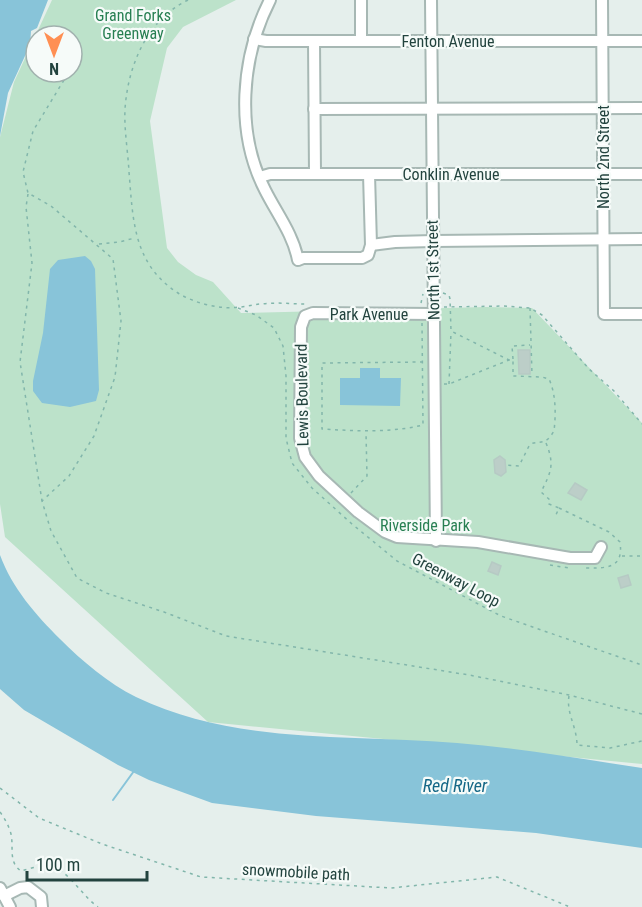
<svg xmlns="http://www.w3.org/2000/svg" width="642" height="907" font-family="'Roboto Condensed',sans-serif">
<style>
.green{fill:#bce2ca;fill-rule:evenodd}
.water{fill:#88c4d9}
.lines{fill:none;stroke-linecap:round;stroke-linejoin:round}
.stream{stroke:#88c4d9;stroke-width:2}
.building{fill:#bccec8;stroke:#b6cac4;stroke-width:1.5}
.minor-casing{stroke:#a7b8b4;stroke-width:14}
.path{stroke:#82b6ab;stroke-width:1.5;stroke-dasharray:3 4.5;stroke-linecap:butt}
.minor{stroke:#fff;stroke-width:10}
.labels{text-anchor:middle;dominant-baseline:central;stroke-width:4.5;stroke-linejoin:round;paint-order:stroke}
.park-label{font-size:16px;fill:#277f52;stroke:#f6fbf9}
.street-label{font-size:16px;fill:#22433e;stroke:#f6fbf9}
.water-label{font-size:18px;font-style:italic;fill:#156786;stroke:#f6fbf9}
</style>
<rect width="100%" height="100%" fill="#e5efec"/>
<!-- green -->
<path class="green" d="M52,0H236L183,27L167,48L150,121L167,248L178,262L196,275L213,282L241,313L486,307L532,308L642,423V764L208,722L5,537L0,504V137L14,82ZM36,36H72V72H36Z"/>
<!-- water -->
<g class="water">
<path d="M0,0H48L37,28L31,31L30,45L8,93L0,136Z"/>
<path d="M85,256L91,261L95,269L99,390L96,401L70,407L42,403L33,391V381L43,333L50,269L58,260Z"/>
<path d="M360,368H380V378H401L400,406L340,405V378H360Z"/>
<path d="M0,555C12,588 36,615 60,639C82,661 108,683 136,697C236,745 349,734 457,743C519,748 581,759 642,768V848L536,833L316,816L212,803L149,780L118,765L24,710L0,689Z"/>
</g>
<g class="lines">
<!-- stream -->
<path class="stream" d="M113,800L134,771"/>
</g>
<!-- building -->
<g class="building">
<path d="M518,350H530V374H519Z"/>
<path d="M500,456L505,460L506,472L501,476L495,473L494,460Z"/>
<path d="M575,483L587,490L581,500L568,493Z"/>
<path d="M492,562L501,566L498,575L488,571Z"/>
<path d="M628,575L631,585L621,588L618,578Z"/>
</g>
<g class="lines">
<defs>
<g id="minor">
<path d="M270,0C241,57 235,132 265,190C277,214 293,234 298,260L303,258H362L368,255L371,245L369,174"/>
<path d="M361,0V41"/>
<path d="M431,0L436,541"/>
<path d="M602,0L604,314H642"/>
<path d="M254,39L266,41H642"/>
<path d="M314,41L315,174"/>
<path d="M314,109L642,108"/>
<path d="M260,177L270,174H642"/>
<path d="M371,245L395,242L433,241L642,239"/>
<path d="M434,314L313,313L305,316L301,327L300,438L305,457L319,476L358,512L385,532L397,537L478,542L570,558H595L601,547"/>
<path d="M0,888L10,907"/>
<path d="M4,896L20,888L28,887L41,897L42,907"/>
</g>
</defs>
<!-- minor casing -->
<use href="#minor" class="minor-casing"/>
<!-- path -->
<g class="path">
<path d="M188,0C147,20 128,65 125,109C124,130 128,152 129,172C133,220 133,264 178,293C194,303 220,310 239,307C247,307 254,304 262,304C276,302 292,304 307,304"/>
<path d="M64,80L33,131L23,172L28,193L51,206L113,259L121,321L115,377L94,436L69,476L42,501L51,531L77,578L106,593L164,612L226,636L469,675L569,695L642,714"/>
<path d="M28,194L26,207L32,263L20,362L42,501"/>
<path d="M99,244L119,242L135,238"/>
<path d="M443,293L449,295L450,299L451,331L509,360"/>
<path d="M421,303L423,294"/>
<path d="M444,307L504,306L530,308L542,315L589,369L614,391L642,424"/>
<path d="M238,308L256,315L274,328L283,346L286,376V438L292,463L312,488L352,524L397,561L501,616L642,665"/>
<path d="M530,308L532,375"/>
<path d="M422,323L423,425C390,433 357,431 322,429V363L422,362"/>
<path d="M513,359L512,346L530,345"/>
<path d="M444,384H449L509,360H513V376L542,377L549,379C556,394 556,414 554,431C545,446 542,440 530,444L519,466L506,465"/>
<path d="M449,384L451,332"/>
<path d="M546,443C555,465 551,472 541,492L550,500L549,504L559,508L555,517"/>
<path d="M351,493L367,476L366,433"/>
<path d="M559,508L609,532L620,542C624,570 605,568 583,568"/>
<path d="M622,556H642"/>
<path d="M550,565L569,568"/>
<path d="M569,696C566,713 577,727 577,745L610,748L642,741"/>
<path d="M0,788L39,818L102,844L201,877L391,888L497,877L570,907"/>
<path d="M0,812C5,819 9,826 11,834C14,848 8,862 21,871C29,869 40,865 48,865C66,867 83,897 98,907"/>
</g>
<!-- minor -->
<use href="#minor" class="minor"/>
</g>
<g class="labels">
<!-- park labels -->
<g class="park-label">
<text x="133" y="15">Grand Forks<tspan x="133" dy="18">Greenway</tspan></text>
<text x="425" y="525">Riverside Park</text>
</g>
<!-- street labels -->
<g class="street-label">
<text x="448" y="41">Fenton Avenue</text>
<text transform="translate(603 157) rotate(-90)">North 2nd Street</text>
<text x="451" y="174">Conklin Avenue</text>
<text transform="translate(433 270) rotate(-91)">North 1st Street</text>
<text x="369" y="314">Park Avenue</text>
<text transform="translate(302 395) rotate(-91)">Lewis Boulevard</text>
<text transform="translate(456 580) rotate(28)">Greenway Loop</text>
<text transform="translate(296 872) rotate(3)">snowmobile path</text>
</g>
<!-- water labels -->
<g class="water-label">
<text x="455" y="785">Red River</text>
</g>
</g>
<!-- north arrow -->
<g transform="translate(54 54) rotate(180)"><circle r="28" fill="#f6fbf9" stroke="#a1b1ae" stroke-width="1.5"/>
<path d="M0-4.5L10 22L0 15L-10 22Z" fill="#ff8f53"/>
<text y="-9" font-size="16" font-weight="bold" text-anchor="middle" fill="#22433e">N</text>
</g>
<!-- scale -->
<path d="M27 871v9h120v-9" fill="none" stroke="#22433e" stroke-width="3"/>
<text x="36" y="871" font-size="18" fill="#22433e" stroke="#f6fbf9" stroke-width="4.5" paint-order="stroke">100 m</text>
</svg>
